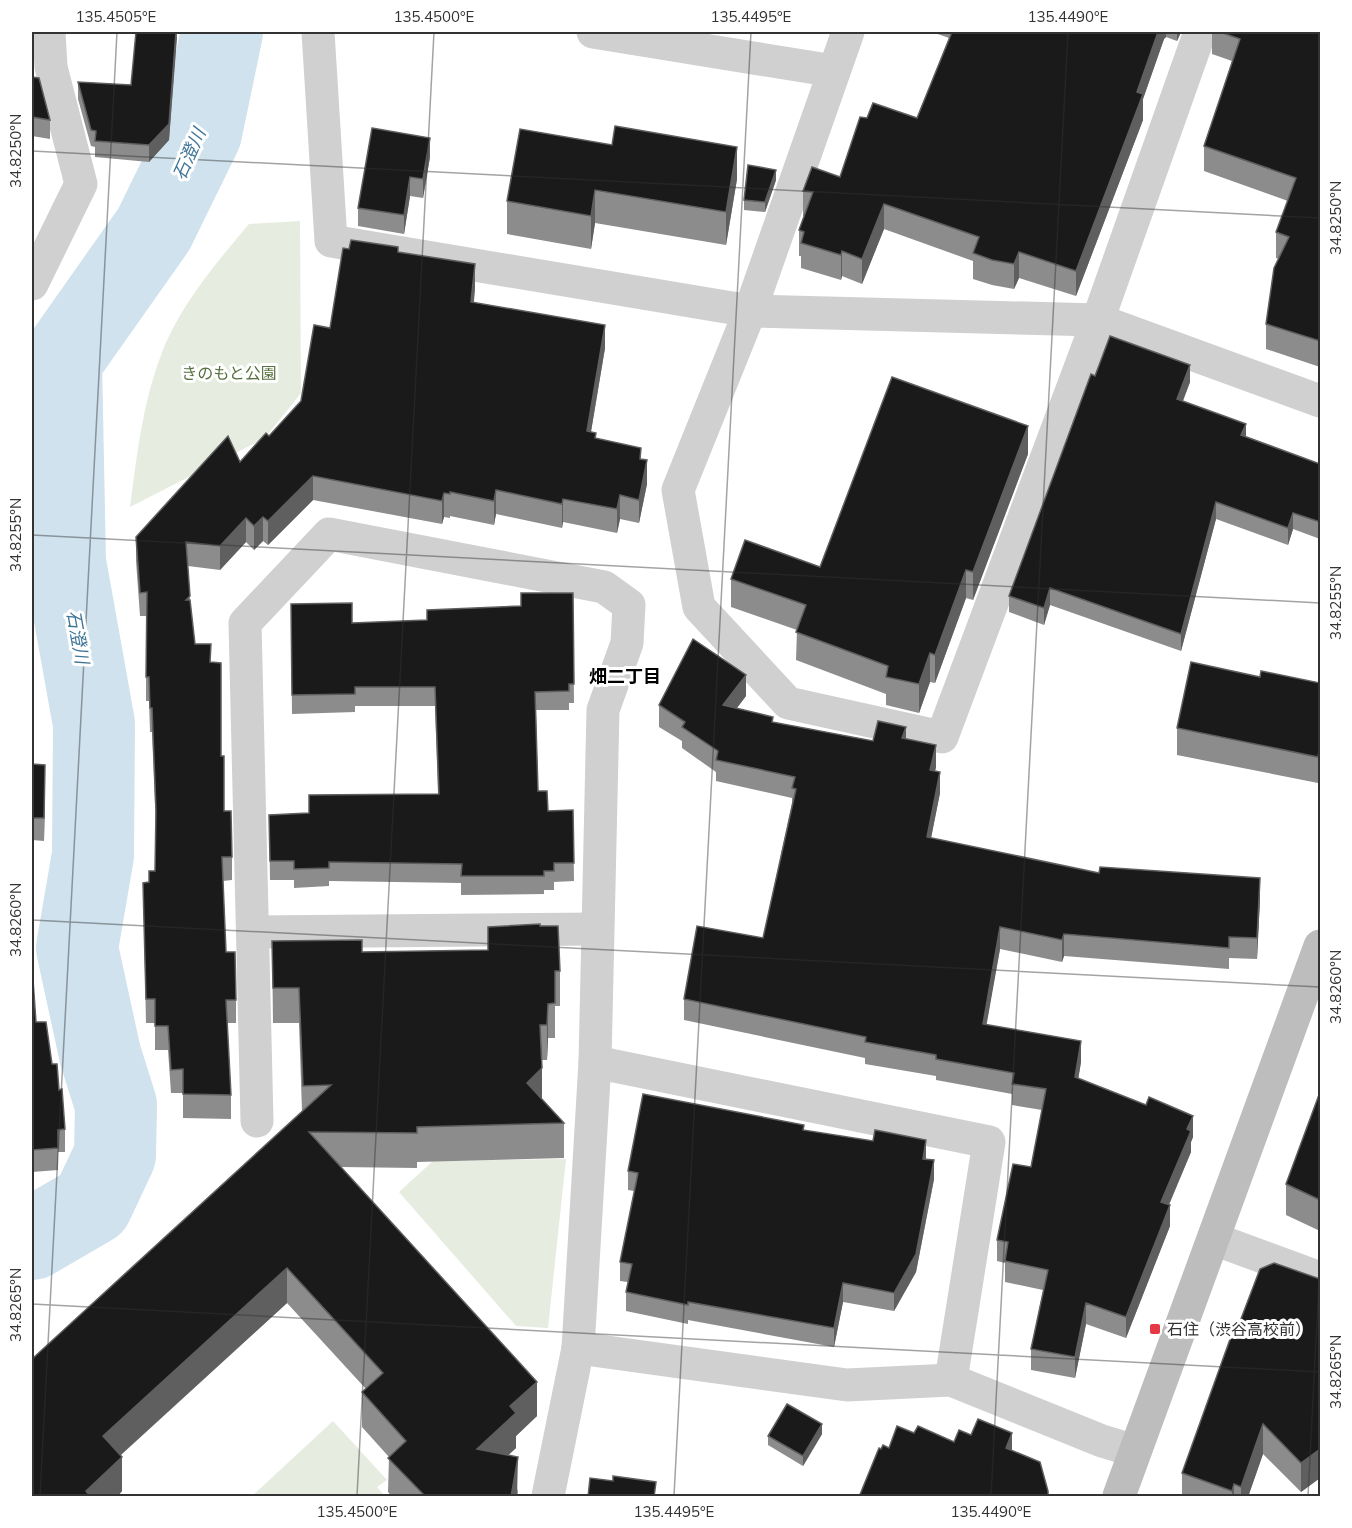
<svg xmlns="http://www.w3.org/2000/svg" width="1352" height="1528" font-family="Mulish,'Noto Sans JP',sans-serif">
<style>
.green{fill:#e6ecdf}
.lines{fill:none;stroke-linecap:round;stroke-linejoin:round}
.river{stroke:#cfe2ee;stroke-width:82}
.street{stroke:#d0d0d0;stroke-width:33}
.secondary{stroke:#bdbdbd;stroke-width:33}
.wall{fill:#8c8c8c}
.shaded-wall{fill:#5f5f5f}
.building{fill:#1a1a1a;stroke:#5f5f5f;stroke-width:1.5}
.ticks{fill:none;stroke:#333;stroke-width:1.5;stroke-opacity:0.45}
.poi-dot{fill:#e63946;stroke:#fff;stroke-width:2}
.labels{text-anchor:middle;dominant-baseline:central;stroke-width:6;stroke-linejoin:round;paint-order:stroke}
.park-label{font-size:16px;fill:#56703f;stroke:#fff}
.poi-label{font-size:16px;fill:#333;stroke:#fff;text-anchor:start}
.water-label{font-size:18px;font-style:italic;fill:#3f7597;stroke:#fff}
.neighbourhood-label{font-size:18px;font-weight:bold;fill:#000;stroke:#fff}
.neatline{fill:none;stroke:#333;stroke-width:2}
.ticks-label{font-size:15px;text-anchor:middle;fill:#333}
</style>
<rect width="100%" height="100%" fill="#fff"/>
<!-- green -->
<g class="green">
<path d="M300,221L301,393L265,438L130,507C137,457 142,406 160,358C177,309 216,263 249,224Z"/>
<path d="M566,1159L548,1328L516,1326L399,1192L433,1161Z"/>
<path d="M333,1421L387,1480L377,1487L385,1496H252Z"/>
</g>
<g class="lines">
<!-- river -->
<path class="river" d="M32,1239L92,1204L115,1155L116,1105L100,1054L77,948L93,855L94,724L65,562L61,361L154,229L201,133L222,32"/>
<!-- street -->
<g class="street">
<path d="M318,32L331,241L750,311L1098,320L1320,401"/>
<path d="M593,32L834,71"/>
<path d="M848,32L750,311L678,490L699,607L788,703L942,737L1098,320L1200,32"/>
<path d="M32,284L81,184L51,67L49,32"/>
<path d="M253,932L597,929"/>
<path d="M595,1062L989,1142L951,1380"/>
<path d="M257,1121L245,623L329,534L604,587L629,605L627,643L603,710L595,1062L578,1348L548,1496"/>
<path d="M1214,1239L1320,1278"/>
<path d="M578,1348L847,1385L951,1380L1102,1441L1135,1451"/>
</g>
<!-- secondary -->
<path class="secondary" d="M1119,1496L1320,946"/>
</g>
<!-- wall -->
<g class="wall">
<path d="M177,32L169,140L149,162L95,157V147L91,146L78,99V82L131,85Z"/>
<path d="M932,32H1181L1177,41L1166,37L1164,39L1143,99V120L1076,296L1019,278L1014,289L992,285L973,279V261L884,229L862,284L842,276L841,280L801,268V256H799V230L804,216H803V191L840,177L867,118H917L949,38Z"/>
<path d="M1212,32H1320V367L1266,349V324L1279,259L1276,258V232L1288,201L1204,171V146L1232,61L1212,54Z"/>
<path d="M32,77L50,120V139L32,136Z"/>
<path d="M520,129L737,179L726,245L595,223L591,249L507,234V201Z"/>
<path d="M430,157L423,198L410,196L404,234L358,226V208Z"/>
<path d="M776,180L765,212L744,210V200Z"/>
<path d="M349,249L398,252L475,288L474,302L605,348L591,432L596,439L641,459L647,484L639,523L620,519L617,533L563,522L562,528L496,514L494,525L450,516V518L444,517L442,524L313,500L268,545L263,541L254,550L246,542L220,570L188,566L190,600L195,644L211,662L221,756L224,811L232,857V880L223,881L226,952L236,1000V1023H227L231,1095V1119L183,1118V1093H171L168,1050H155V1023H146L143,883L149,882L155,871L156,830L152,732H150L149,701H146V616H140L136,561V537L240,462L269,436L301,401L330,328Z"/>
<path d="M1095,376L1190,382L1183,401L1246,437L1320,464V539L1293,529L1288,545L1216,519L1181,651L1050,605L1044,625L1009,612V596Z"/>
<path d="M1028,454L973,600L966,598L935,683L930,682L919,713L886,705V694L796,660L797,630L731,607V579L820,567Z"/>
<path d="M32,548H33L32,625Z"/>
<path d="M573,593L574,703H569V710H536L538,791L548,811L573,810L574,881L554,882V890H544V894L461,895V883L329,881V886L294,888V880H270L269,815L309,813L438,794L435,706H355V712L292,714L291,604L352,623L427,620L521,606Z"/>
<path d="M1260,677L1320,683L1318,783L1177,755V728Z"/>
<path d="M746,696L737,708L773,722L873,741L906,739L936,767L935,771L940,793L931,838L1099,873L1260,899L1257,959L1229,958V969L1064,956L1062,962L1000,949L986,1024L1081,1062L1078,1079L1193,1137L1191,1142V1152L1169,1205L1170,1226L1126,1338L1086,1324L1075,1378L1031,1370V1349L1043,1290L1005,1282V1263L997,1261V1240L1031,1167L1042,1110L1012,1105V1094L936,1080V1076L865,1064V1058L684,1020V999L763,938L792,803V798L716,781V772L682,748V741L659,727V705Z"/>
<path d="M32,761V764L45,787L44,841L32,840Z"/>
<path d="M540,926L560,971V1006H555V1038H548L547,1060H541L542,1099L564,1123V1158L417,1162V1168L341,1167L537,1416L516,1436V1448L508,1455L518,1492L517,1497H392L388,1492L389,1457L362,1427V1392L366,1389L287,1303L121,1455L122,1491L117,1497H32L302,1111L299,1023H273L272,941L362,952L488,950V927Z"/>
<path d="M32,966L36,1022L52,1064L59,1090L65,1129V1152H58V1170L32,1172Z"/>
<path d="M1320,1092V1231L1286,1215V1184Z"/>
<path d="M804,1130L926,1159L934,1179L916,1272L894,1311L843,1302L834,1347L688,1320V1324L626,1311V1292L628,1282L620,1281V1262L634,1191L628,1190V1171Z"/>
<path d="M1320,1279V1478L1301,1492L1263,1454L1248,1497H1182V1473L1236,1332Z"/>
<path d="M822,1434L803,1466L768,1445V1436Z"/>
</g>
<!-- shaded-wall -->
<g class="shaded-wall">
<path d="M176,32L177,38L169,140L149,162V145Z"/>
<path d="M1158,32H1166V37L1164,39L1143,99V120L1076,296V271Z"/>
<path d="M1177,32H1181L1177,41Z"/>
<path d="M430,138V157L423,198V179Z"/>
<path d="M737,147V179L726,245V212Z"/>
<path d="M776,170V180L765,212V202Z"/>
<path d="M410,177V196L404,234V215Z"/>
<path d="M595,190V223L591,249V216Z"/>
<path d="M884,204V229L862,284V259Z"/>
<path d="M842,251V276L841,280V255Z"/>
<path d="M1019,252V278L1014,289V264Z"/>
<path d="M475,264V288L471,326V302Z"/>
<path d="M605,325V348L587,455V431Z"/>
<path d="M1190,365V382L1177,416V399Z"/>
<path d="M1246,424V441L1241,435Z"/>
<path d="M1028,426V454L973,600V572Z"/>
<path d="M647,460V484L639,523V500Z"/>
<path d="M313,476V500L268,545V521Z"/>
<path d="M496,490V514L494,525V501Z"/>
<path d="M444,493V517L442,524V501Z"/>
<path d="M620,495V519L617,533V509Z"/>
<path d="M563,499V522L562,528V504Z"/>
<path d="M1216,502V519L1181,651V634Z"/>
<path d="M1293,513V529L1288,545V528Z"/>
<path d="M263,517V541L254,550V526Z"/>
<path d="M246,518V542L220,570V546Z"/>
<path d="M966,570V598L935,683V655Z"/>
<path d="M1050,588V605L1044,625V608Z"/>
<path d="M930,653V682L919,713V684Z"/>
<path d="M746,675V696L723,726V705Z"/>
<path d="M906,727V748L902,738Z"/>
<path d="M936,745V767L930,791V770Z"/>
<path d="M1320,746V773L1318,783V757Z"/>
<path d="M45,765V787L44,841V818Z"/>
<path d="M940,772V793L927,858V837Z"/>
<path d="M1260,878V899L1257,959V938Z"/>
<path d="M1000,927V949L983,1045V1024Z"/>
<path d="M1064,934V956L1062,962V940Z"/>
<path d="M548,1004V1038L547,1060V1025Z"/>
<path d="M1081,1041V1062L1075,1099V1077Z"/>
<path d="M542,1068V1103L527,1083Z"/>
<path d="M1193,1116V1137L1191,1142V1152L1161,1223V1202L1187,1129Z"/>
<path d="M926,1140V1158L923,1177V1159Z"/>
<path d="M934,1160V1179L916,1272L894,1311V1293Z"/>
<path d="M1170,1205V1226L1126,1338V1317Z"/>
<path d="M287,1268V1303L103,1471V1436Z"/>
<path d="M843,1283V1302L834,1347V1328Z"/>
<path d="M1086,1303V1324L1075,1378V1357Z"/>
<path d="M537,1382V1416L516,1436V1448L477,1484V1449L510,1406Z"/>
<path d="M822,1424V1434L803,1466V1456Z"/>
<path d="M1263,1424V1454L1248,1497H1241V1487Z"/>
<path d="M1012,1433V1452L1006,1448Z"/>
<path d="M1320,1449V1478L1301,1492V1463Z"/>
<path d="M122,1457V1491L117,1497H86V1491Z"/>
<path d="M518,1457L517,1497H511Z"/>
<path d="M1234,1484V1497H1232V1491Z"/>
</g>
<!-- building -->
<g class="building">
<path d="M136,32H176L169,124L149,145L95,141L96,131L91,130L78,82L131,85Z"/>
<path d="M952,32H1158L1137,92L1143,94L1076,271L1019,252L1014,264L992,260L973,253L979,237L884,204L862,259L842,251L841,255L801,243L804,232L799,230L813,192L803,191L812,167L840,177L860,117L867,118L873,103L917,118Z"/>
<path d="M1220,32H1320V341L1266,324L1274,268L1289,237L1276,232L1296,178L1204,146L1240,39Z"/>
<path d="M32,77L39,78L50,120L32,117Z"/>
<path d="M615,126L737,147L726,212L595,190L591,216L507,201L520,129L612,145Z"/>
<path d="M372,128L430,138L423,179L410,177L404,215L358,208Z"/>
<path d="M748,165L776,170L765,202L744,200Z"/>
<path d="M351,240L398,247V252L475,264L471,302L605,325L587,431L596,433L595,438L641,448L640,459L647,460L639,500L620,495L617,509L563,499L562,504L496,490L494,501L450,492V494L444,493L442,501L313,476L268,521L263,517L254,526L246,518L220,546L186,542L190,596L186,600H190L195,644H211L210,662L221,663V756H224V811H231L232,857H222L226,952H235L236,1000H226L231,1095L183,1094V1069L171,1070L168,1026H155V999H146L143,883L149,882V871H155L156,810L152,708H150L149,677H146L147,592L140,593L136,537L228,436L240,462L266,433L269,436L301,401L314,325L330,328L343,248L349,249Z"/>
<path d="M1110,336L1190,365L1177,399L1246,424L1241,435L1320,464V522L1293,513L1288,528L1216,502L1181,634L1050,588L1044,608L1009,596L1091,374L1095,376Z"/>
<path d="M892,377L1028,426L973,572L966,570L935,655L930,653L919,684L886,677L888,666L796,632L806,605L731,579L745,540L820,567Z"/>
<path d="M32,548H33L32,603Z"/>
<path d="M521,593H573L574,684H569V691L535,692L538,791H547L548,811L573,810L574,863H554V871H544V876H461L462,864L329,862V868L294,869V861H270L269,815L309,813V795L439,794L435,687H355V694L292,695L291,604L352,603V623L427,620V610L521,606Z"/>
<path d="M693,639L746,675L723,705L773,717L772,722L873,741L878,721L906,727L902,738L936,745L930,770L940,772L927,837L1099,873L1100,867L1260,878L1257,938L1229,937V948L1064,934L1062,940L1000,927L983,1024L1081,1041L1075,1077L1146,1105L1149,1097L1193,1116L1187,1129L1191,1131L1161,1202L1170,1205L1126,1317L1086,1303L1075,1357L1031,1349L1048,1270L1005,1261L1008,1242L997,1240L1013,1164L1031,1167L1046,1089L1012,1084L1014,1073L936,1059V1055L865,1042L866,1037L684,999L697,926L763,938L796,789L792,788L795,777L716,760L718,751L682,727L685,722L659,705Z"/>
<path d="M1191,662L1260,677L1261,671L1320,683V746L1318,757L1177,728Z"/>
<path d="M32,761V764L45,765L44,818H32Z"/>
<path d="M540,924V926H558L560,971H555V1003L548,1004L547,1025H540L542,1068L527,1083L564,1123L417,1127V1133L309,1132L537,1382L510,1406L516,1413L477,1449L518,1457L511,1497H423V1494L388,1458L406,1441L362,1392L383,1373L287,1268L103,1436L122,1457L86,1491L91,1497H32V1359L331,1085L303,1086L299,988H273L272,941L362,940V952L488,950V927Z"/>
<path d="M32,966L36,1022H46L52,1064H57L59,1090L62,1089L65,1129L58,1130V1148L32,1150Z"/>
<path d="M1320,1092V1200L1286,1184Z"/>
<path d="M643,1094L804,1125L803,1130L873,1141L875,1130L926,1140L923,1159L934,1160L916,1254L894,1293L843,1283L834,1328L688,1302V1305L626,1292L632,1264L620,1262L638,1173L628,1171Z"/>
<path d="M1274,1263L1320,1279V1449L1301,1463L1263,1424L1241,1487L1234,1484L1232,1491L1182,1473L1233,1331L1236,1332L1260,1269Z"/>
<path d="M787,1404L822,1424L803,1456L768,1436Z"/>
<path d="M978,1419L1012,1433L1006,1448L1040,1462L1048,1491V1497H859L879,1448L881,1449L883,1445L889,1448L897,1426L914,1433L918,1426L954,1442L959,1430L971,1435Z"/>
<path d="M613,1476L656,1482L654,1497H588L590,1478L613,1481Z"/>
</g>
<!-- ticks -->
<path class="ticks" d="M32,151L1320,218M32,535L1320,603M32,920L1320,987M32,1304L1320,1372M40,1496L117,32M357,1496L434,32M674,1496L751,32M991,1496L1068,32M1308,1496L1320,1262"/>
<!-- markers -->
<rect class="poi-dot" x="1149" y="1323" width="12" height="12" rx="3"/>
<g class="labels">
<!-- park labels -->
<g class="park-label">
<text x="229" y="373">きのもと公園</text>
</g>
<!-- poi labels -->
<g class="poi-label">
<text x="1167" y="1329">石住（渋谷高校前）</text>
</g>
<!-- water labels -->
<g class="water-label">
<text transform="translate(189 154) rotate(-66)">石澄川</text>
<text transform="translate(78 637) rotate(80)">石澄川</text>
</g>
<!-- neighbourhood labels -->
<g class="neighbourhood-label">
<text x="625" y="676">畑二丁目</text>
</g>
</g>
<!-- border -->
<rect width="1352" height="1528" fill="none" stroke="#ffffff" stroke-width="66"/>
<rect x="33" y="33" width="1286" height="1462" class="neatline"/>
<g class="ticks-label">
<text x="116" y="22">135.4505°E</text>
<text x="434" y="22">135.4500°E</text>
<text x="751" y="22">135.4495°E</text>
<text x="1068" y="22">135.4490°E</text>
<text transform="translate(16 151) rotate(-90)" y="5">34.8250°N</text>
<text transform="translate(1336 218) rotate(-90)" y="5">34.8250°N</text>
<text transform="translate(16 535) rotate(-90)" y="5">34.8255°N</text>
<text transform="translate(1336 603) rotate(-90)" y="5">34.8255°N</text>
<text transform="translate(16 920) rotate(-90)" y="5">34.8260°N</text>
<text transform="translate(1336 987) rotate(-90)" y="5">34.8260°N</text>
<text transform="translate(16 1305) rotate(-90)" y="5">34.8265°N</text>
<text transform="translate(1336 1372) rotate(-90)" y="5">34.8265°N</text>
<text x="357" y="1517">135.4500°E</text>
<text x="674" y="1517">135.4495°E</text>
<text x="991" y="1517">135.4490°E</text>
</g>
</svg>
